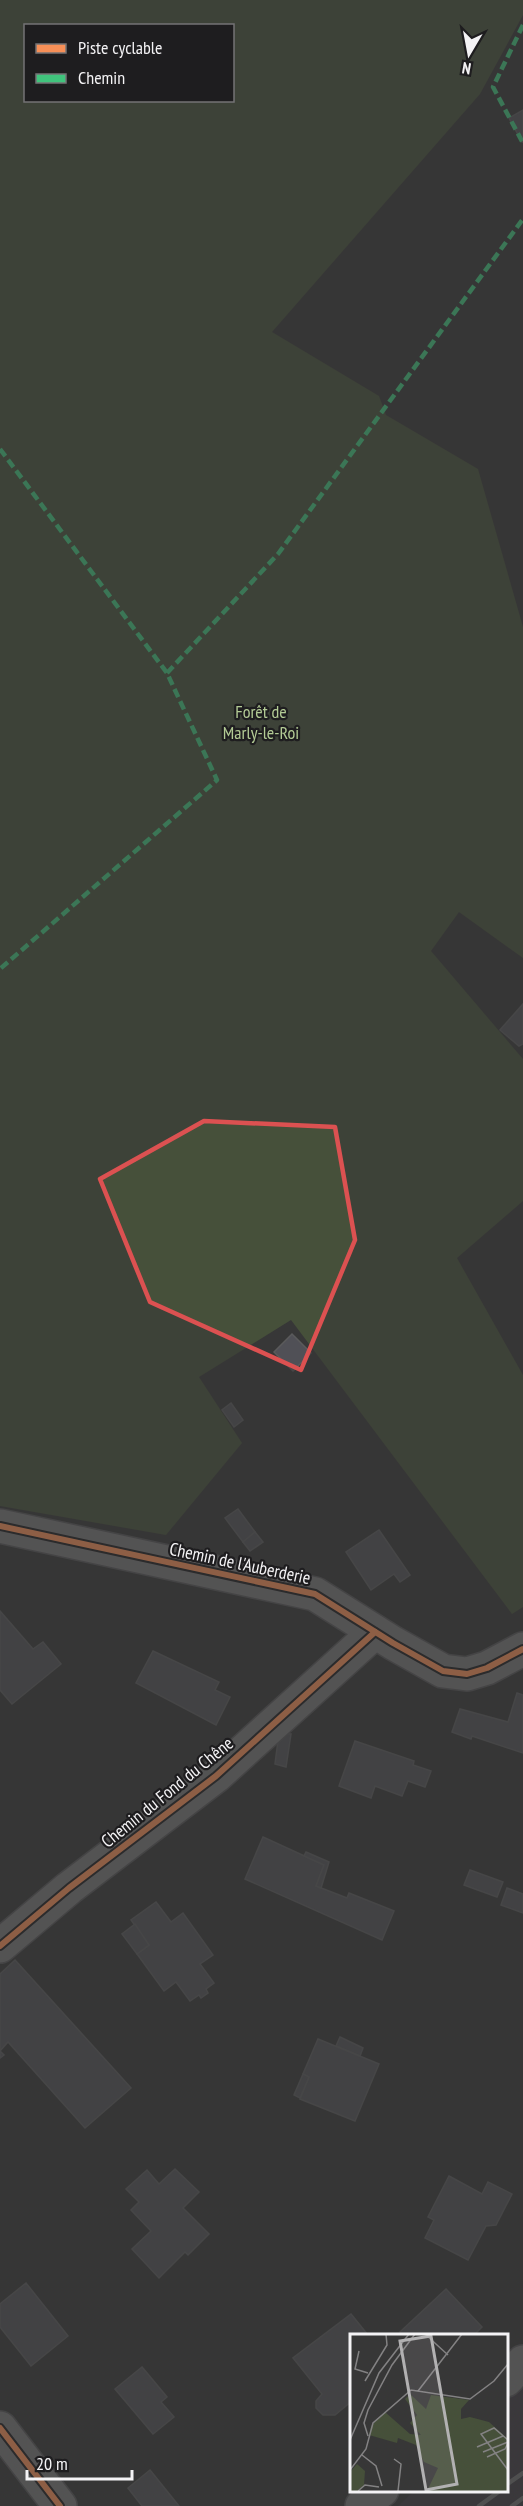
<svg xmlns="http://www.w3.org/2000/svg" width="523" height="2506" font-family="'PT Sans Narrow',sans-serif">
<style>
.built{fill:#3e3a41}
.green{fill:#46503a;fill-rule:evenodd}
.building{fill:#505056;stroke:#5a5a5b;stroke-width:1.5}
.lines{fill:none;stroke-linecap:round;stroke-linejoin:round}
.street-casing{stroke:#565557;stroke-width:36}
.street{stroke:#767576;stroke-width:33}
.rail{stroke:#6e6e6e;stroke-width:4.5}
.quiet{stroke:#40c37c;stroke-width:4.5;stroke-dasharray:9 4.5;stroke-linecap:butt}
.cycleway-casing{stroke:#1e1d1f;stroke-width:10}
.cycleway{stroke:#f78f57;stroke-width:6}
.marked{fill:none;stroke:#dc5151;stroke-width:4.5;stroke-linejoin:round}
.labels{text-anchor:middle;dominant-baseline:central;stroke-width:4.5;stroke-linejoin:round;paint-order:stroke}
.park-label{font-size:18px;fill:#b3cb95;stroke:#1e1d1f}
.street-label{font-size:18px;fill:#f4f3f5;stroke:#1e1d1f}
.inset-road{fill:none;stroke:#838283;stroke-width:1.5}
.view{fill:#b2b1b2;fill-opacity:0.15;stroke:#b2b1b2;stroke-width:3}
.inset-edge{fill:none;stroke:#f4f3f5;stroke-width:3}
</style>
<rect width="100%" height="100%" fill="#373737"/>
<!-- built -->
<path class="built" d="M523,2375V2506H398L415,2490H506L507,2393Z"/>
<!-- green -->
<path class="green" d="M0,0H523V15L480,94L272,332L379,396L386,415L478,469L523,627V958L459,912L431,951L523,1059V1201L457,1258L523,1375V1607L512,1614L291,1320L199,1377L242,1443L166,1535L0,1506ZM26,26H232V100H26Z"/>
<!-- building -->
<g class="building">
<path d="M523,110V142H522L509,118Z"/>
<path d="M523,1004V1044L519,1046L500,1030Z"/>
<path d="M292,1334L311,1353L293,1371L274,1352Z"/>
<path d="M231,1403L243,1420L234,1427L222,1410Z"/>
<path d="M238,1509L255,1532L243,1542L225,1518Z"/>
<path d="M379,1530L410,1575L400,1582L394,1574L371,1590L346,1552Z"/>
<path d="M255,1532L263,1542L250,1551L243,1542Z"/>
<path d="M0,1611L33,1649L43,1642L61,1664L12,1704L0,1690Z"/>
<path d="M153,1651L219,1682L215,1690L230,1697L216,1725L136,1683Z"/>
<path d="M517,1693L523,1695V1753L472,1736L471,1739L452,1732L460,1709L508,1722Z"/>
<path d="M279,1733L291,1734L286,1767L275,1764Z"/>
<path d="M355,1741L414,1761L413,1765L431,1771L425,1787L408,1781L402,1796L375,1786L371,1798L339,1786Z"/>
<path d="M263,1837L324,1865L316,1886L347,1898L349,1893L394,1911L382,1940L245,1879Z"/>
<path d="M306,1852L329,1862L321,1888L316,1886L324,1865L304,1856Z"/>
<path d="M470,1870L503,1882L497,1897L464,1885Z"/>
<path d="M507,1888L523,1894V1913L501,1905Z"/>
<path d="M156,1902L171,1922L183,1913L213,1955L200,1964L214,1983L206,1989L208,1993L201,1998L199,1995L190,2001L176,1982L164,1991L137,1954L149,1945L131,1920Z"/>
<path d="M135,1924L149,1945L137,1954L122,1934Z"/>
<path d="M15,1960L131,2088L85,2128L8,2042L0,2051L4,2055L0,2058V1974Z"/>
<path d="M340,2037L363,2048L360,2056L336,2046Z"/>
<path d="M318,2039L379,2064L355,2121L300,2099L309,2077L303,2074Z"/>
<path d="M303,2074L309,2077L300,2098L294,2095Z"/>
<path d="M175,2169L199,2192L183,2208L209,2234L188,2255L185,2252L159,2278L132,2249L151,2231L131,2210L139,2202L126,2189L147,2170L159,2184Z"/>
<path d="M449,2176L482,2194L488,2182L512,2194L496,2225L486,2226L468,2260L425,2238L434,2220L428,2217Z"/>
<path d="M26,2283L68,2336L31,2366L0,2327V2304Z"/>
<path d="M446,2289L482,2327L474,2335H403L400,2332Z"/>
<path d="M351,2314L368,2335H352V2401L335,2415H323L316,2408V2401L322,2394L293,2358Z"/>
<path d="M142,2367L167,2397L161,2402L174,2417L153,2434L115,2389Z"/>
<path d="M150,2470L179,2506H142L128,2488Z"/>
</g>
<g class="lines">
<defs>
<g id="street">
<path d="M0,1526L315,1594L393,1643L443,1671L467,1674L487,1668L523,1649"/>
<path d="M0,1946L69,1888L216,1776L375,1632"/>
<path d="M506,2380L523,2362"/>
<path d="M0,2428L60,2506"/>
<path d="M362,2506L382,2490"/>
</g>
</defs>
<!-- street casing -->
<use href="#street" class="street-casing"/>
<!-- street -->
<use href="#street" class="street"/>
<!-- rail -->
<g class="rail">
<path d="M506,2485L523,2473"/>
<path d="M479,2506L501,2490"/>
<path d="M512,2506L523,2498"/>
</g>
<!-- quiet -->
<g class="quiet">
<path d="M523,25L493,87L523,143"/>
<path d="M0,449L167,673L217,780L0,969"/>
<path d="M167,673L278,554L523,219"/>
</g>
<defs>
<g id="cycleway">
<path d="M0,1526L315,1594L393,1643L443,1671L467,1674L487,1668L523,1649"/>
<path d="M0,1946L69,1888L216,1776L375,1632"/>
<path d="M0,2428L60,2506"/>
</g>
</defs>
<!-- cycleway casing -->
<use href="#cycleway" class="cycleway-casing"/>
<!-- cycleway -->
<use href="#cycleway" class="cycleway"/>
</g>
<!-- marked area -->
<path d="M0 0H523V2506H0ZM204,1121L335,1127L355,1240L301,1370L150,1302L100,1179Z" fill="#373737" fill-opacity=".55" fill-rule="evenodd"/>
<path class="marked" d="M204,1121L335,1127L355,1240L301,1370L150,1302L100,1179Z"/>
<g class="labels">
<!-- park labels -->
<g class="park-label">
<text x="261" y="711">Forêt de<tspan x="261" dy="21">Marly-le-Roi</tspan></text>
</g>
<!-- street labels -->
<g class="street-label">
<text transform="translate(240 1563) rotate(12)">Chemin de l'Auberderie</text>
<text transform="translate(167 1792) rotate(-39)">Chemin du Fond du Chêne</text>
</g>
</g>
<!-- overview -->
<g transform="translate(350 2334)">
<rect width="158" height="158" fill="#373737"/>
<path d="M60,60L76,75L81,61L119,66L111,75V85L120,83L139,88L157,104V157H77L88,134L74,128L66,111L48,104L47,109L19,101L21,92L35,78L60,100L71,101L60,89L67,81L55,65ZM7,130L15,137L14,151L7,157H0V138Z" fill="#46503a"/>
<path class="inset-road" d="M75,0L98,21M9,17L5,35L18,39M15,47L37,11L36,0M68,57L112,0M18,102L14,89L18,76L42,31L65,0M0,106L29,39L59,0M158,106L144,94L131,100L158,136M127,113L153,102M133,118L158,108M12,121L26,132L32,152M137,123L155,115L158,109M44,125L51,130L48,157M0,136L16,115L23,89L61,56L120,65L144,47L158,30M8,157L15,151L29,153"/>
<path class="view" d="M81,2L107,150L76,156L50,7Z"/>
<rect width="158" height="158" class="inset-edge"/>
</g>
<!-- legend -->
<rect x="24" y="24" width="210" height="78" fill="#1e1d1f" stroke="#747375" stroke-width="1.5"/>
<rect x="36" y="44" width="30" height="9" fill="#f78f57" stroke="#747375" stroke-width="1.5"/>
<text x="78" y="54" font-size="18" fill="#f4f3f5">Piste cyclable</text>
<rect x="36" y="74" width="30" height="9" fill="#40c37c" stroke="#747375" stroke-width="1.5"/>
<text x="78" y="84" font-size="18" fill="#f4f3f5">Chemin</text>
<!-- north arrow -->
<g transform="translate(469 54) rotate(190)" stroke="#1e1d1f" stroke-width="4.5" paint-order="stroke">
<path d="M0-4.5L10 22L0 15L-10 22Z" fill="#f4f3f5"/>
<text y="-9" font-size="16" font-weight="bold" text-anchor="middle" fill="#f4f3f5">N</text>
</g>
<!-- scale -->
<path d="M27 2470v9h105v-9" fill="none" stroke="#f4f3f5" stroke-width="3"/>
<text x="36" y="2470" font-size="18" fill="#f4f3f5" stroke="#1e1d1f" stroke-width="4.5" paint-order="stroke">20 m</text>
</svg>
